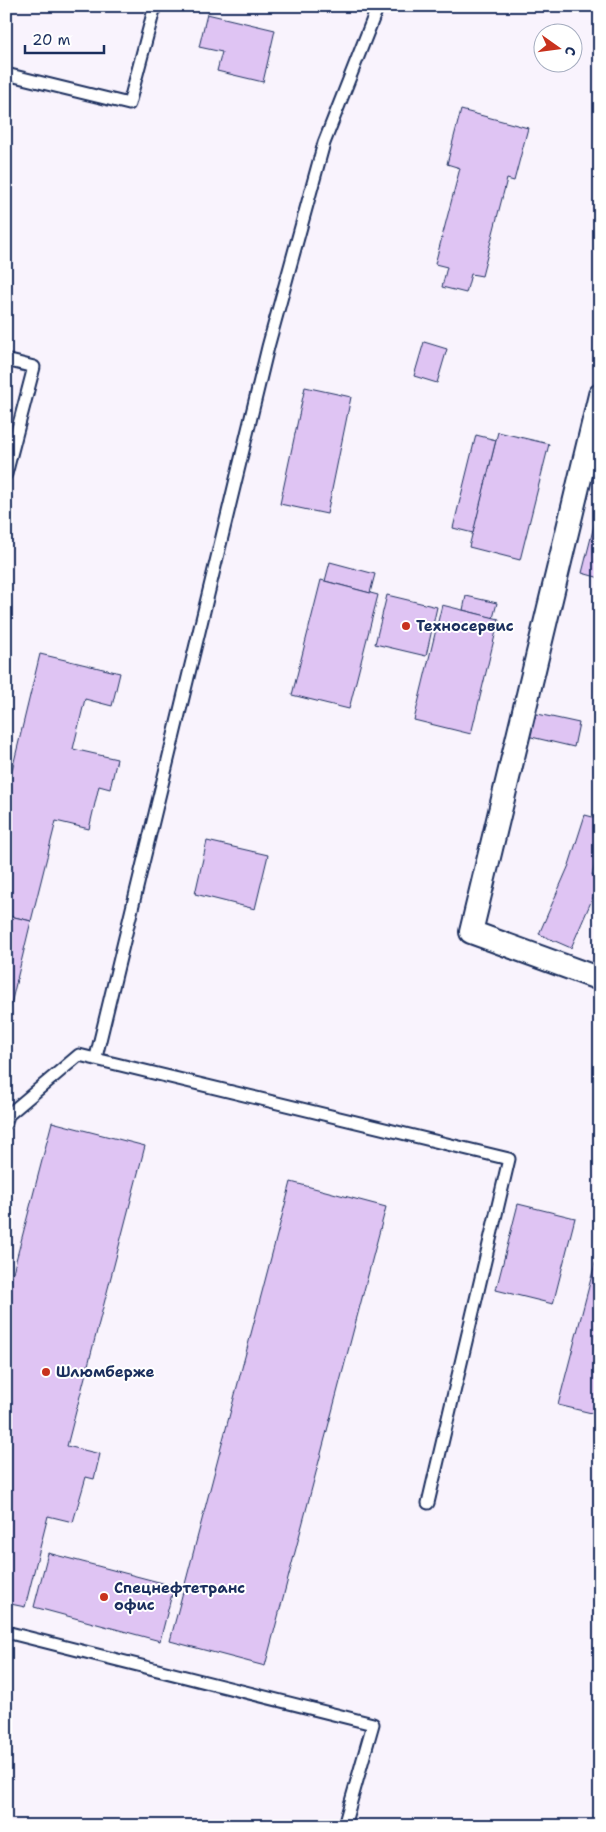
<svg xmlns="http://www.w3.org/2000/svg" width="606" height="1832" font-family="'Shantell Sans',sans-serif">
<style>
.building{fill:#dfc4f3;stroke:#1b2f5e}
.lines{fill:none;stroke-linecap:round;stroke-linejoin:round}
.lane-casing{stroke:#1b2f5e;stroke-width:15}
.street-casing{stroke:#1b2f5e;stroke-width:26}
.lane{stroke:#fff;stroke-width:11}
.street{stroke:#fff;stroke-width:22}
.poi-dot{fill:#c8321e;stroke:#fff;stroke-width:2}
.labels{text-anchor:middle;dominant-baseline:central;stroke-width:4;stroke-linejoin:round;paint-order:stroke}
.poi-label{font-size:15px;font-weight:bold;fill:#1b2f5e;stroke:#fff;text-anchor:start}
</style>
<rect width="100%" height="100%" fill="#f9f3fd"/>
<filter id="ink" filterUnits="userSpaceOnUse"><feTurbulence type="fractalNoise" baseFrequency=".02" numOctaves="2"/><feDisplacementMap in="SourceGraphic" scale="10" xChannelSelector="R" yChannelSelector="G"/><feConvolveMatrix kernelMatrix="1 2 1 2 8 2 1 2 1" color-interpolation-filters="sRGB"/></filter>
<g filter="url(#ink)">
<!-- building -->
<g class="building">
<path d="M207,14L275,30L263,82L217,71L222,52L199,47Z"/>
<path d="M461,110L528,128L514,181L507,179L482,276L471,274L466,293L442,287L447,267L435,264L460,168L447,164Z"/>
<path d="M424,342L447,349L437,383L414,376Z"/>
<path d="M305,387L351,397L327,514L280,504Z"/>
<path d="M498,432L549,444L520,560L469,547Z"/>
<path d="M476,435L496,440L473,533L453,528Z"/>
<path d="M600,502V578L582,573Z"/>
<path d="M330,562L375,574L370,593L325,581Z"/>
<path d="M321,580L378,595L349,709L292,695Z"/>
<path d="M387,595L437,607L426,656L375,644Z"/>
<path d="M466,596L497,603L493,618L463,610Z"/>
<path d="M442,605L499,619L471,734L414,720Z"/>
<path d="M40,654L120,673L112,706L85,699L73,749L117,759L110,789L99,786L89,829L56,821L31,921L6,915V795Z"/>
<path d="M533,713L579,723L574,747L527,736Z"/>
<path d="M585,815L600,819V848L592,875L600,878V881L571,948L539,934L569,865Z"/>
<path d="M207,841L268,855L255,909L195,894Z"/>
<path d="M6,915L31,921L6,1025Z"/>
<path d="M52,1122L145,1146L67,1446L100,1454L94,1479L86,1477L73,1522L48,1516L25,1607L6,1603V1299Z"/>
<path d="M291,1182L386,1207L265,1666L170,1641Z"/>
<path d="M518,1204L575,1218L553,1304L496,1290Z"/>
<path d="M599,1248H600V1415L558,1405Z"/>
<path d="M48,1553L174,1586L160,1641L34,1607Z"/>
</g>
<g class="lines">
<defs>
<g id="lane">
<path d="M6,74L129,104L155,6"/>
<path d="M6,360L34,367L6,474"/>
<path d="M96,1057L268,347L324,143L378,6"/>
<path d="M6,1123L8,1115L79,1055L509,1159L428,1503"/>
<path d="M6,1632L373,1724L344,1826"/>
</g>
<path id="street" d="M600,395L471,932L600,979"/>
</defs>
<!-- lane casing -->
<use href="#lane" class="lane-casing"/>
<!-- street casing -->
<use href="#street" class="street-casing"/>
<!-- lane -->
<use href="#lane" class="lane"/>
<!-- street -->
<use href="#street" class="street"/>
</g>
</g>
<!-- markers -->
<g class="poi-dot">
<circle cx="406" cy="626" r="5"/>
<circle cx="46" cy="1372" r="5"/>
<circle cx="104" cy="1597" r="5"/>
</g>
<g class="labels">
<!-- poi labels -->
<g class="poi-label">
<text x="416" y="626">Техносервис</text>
<text x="56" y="1372">Шлюмберже</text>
<text x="114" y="1588">Спецнефтетранс<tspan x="114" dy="17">офис</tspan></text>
</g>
</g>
<!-- margin -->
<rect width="606" height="1832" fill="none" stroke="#fff" stroke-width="25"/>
<rect x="12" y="12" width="581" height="1807" fill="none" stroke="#1b2f5e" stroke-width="2" filter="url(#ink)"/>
<!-- north arrow -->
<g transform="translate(558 48) rotate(104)"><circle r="24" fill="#ffffff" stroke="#a4acbf"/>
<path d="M0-4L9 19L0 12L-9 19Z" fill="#c8321e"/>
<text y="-8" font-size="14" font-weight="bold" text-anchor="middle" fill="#1b2f5e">С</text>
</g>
<!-- scale -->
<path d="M25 45v8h79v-8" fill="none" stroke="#1b2f5e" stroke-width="2.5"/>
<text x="32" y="45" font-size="15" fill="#1b2f5e" stroke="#ffffff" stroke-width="4" paint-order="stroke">20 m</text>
</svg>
